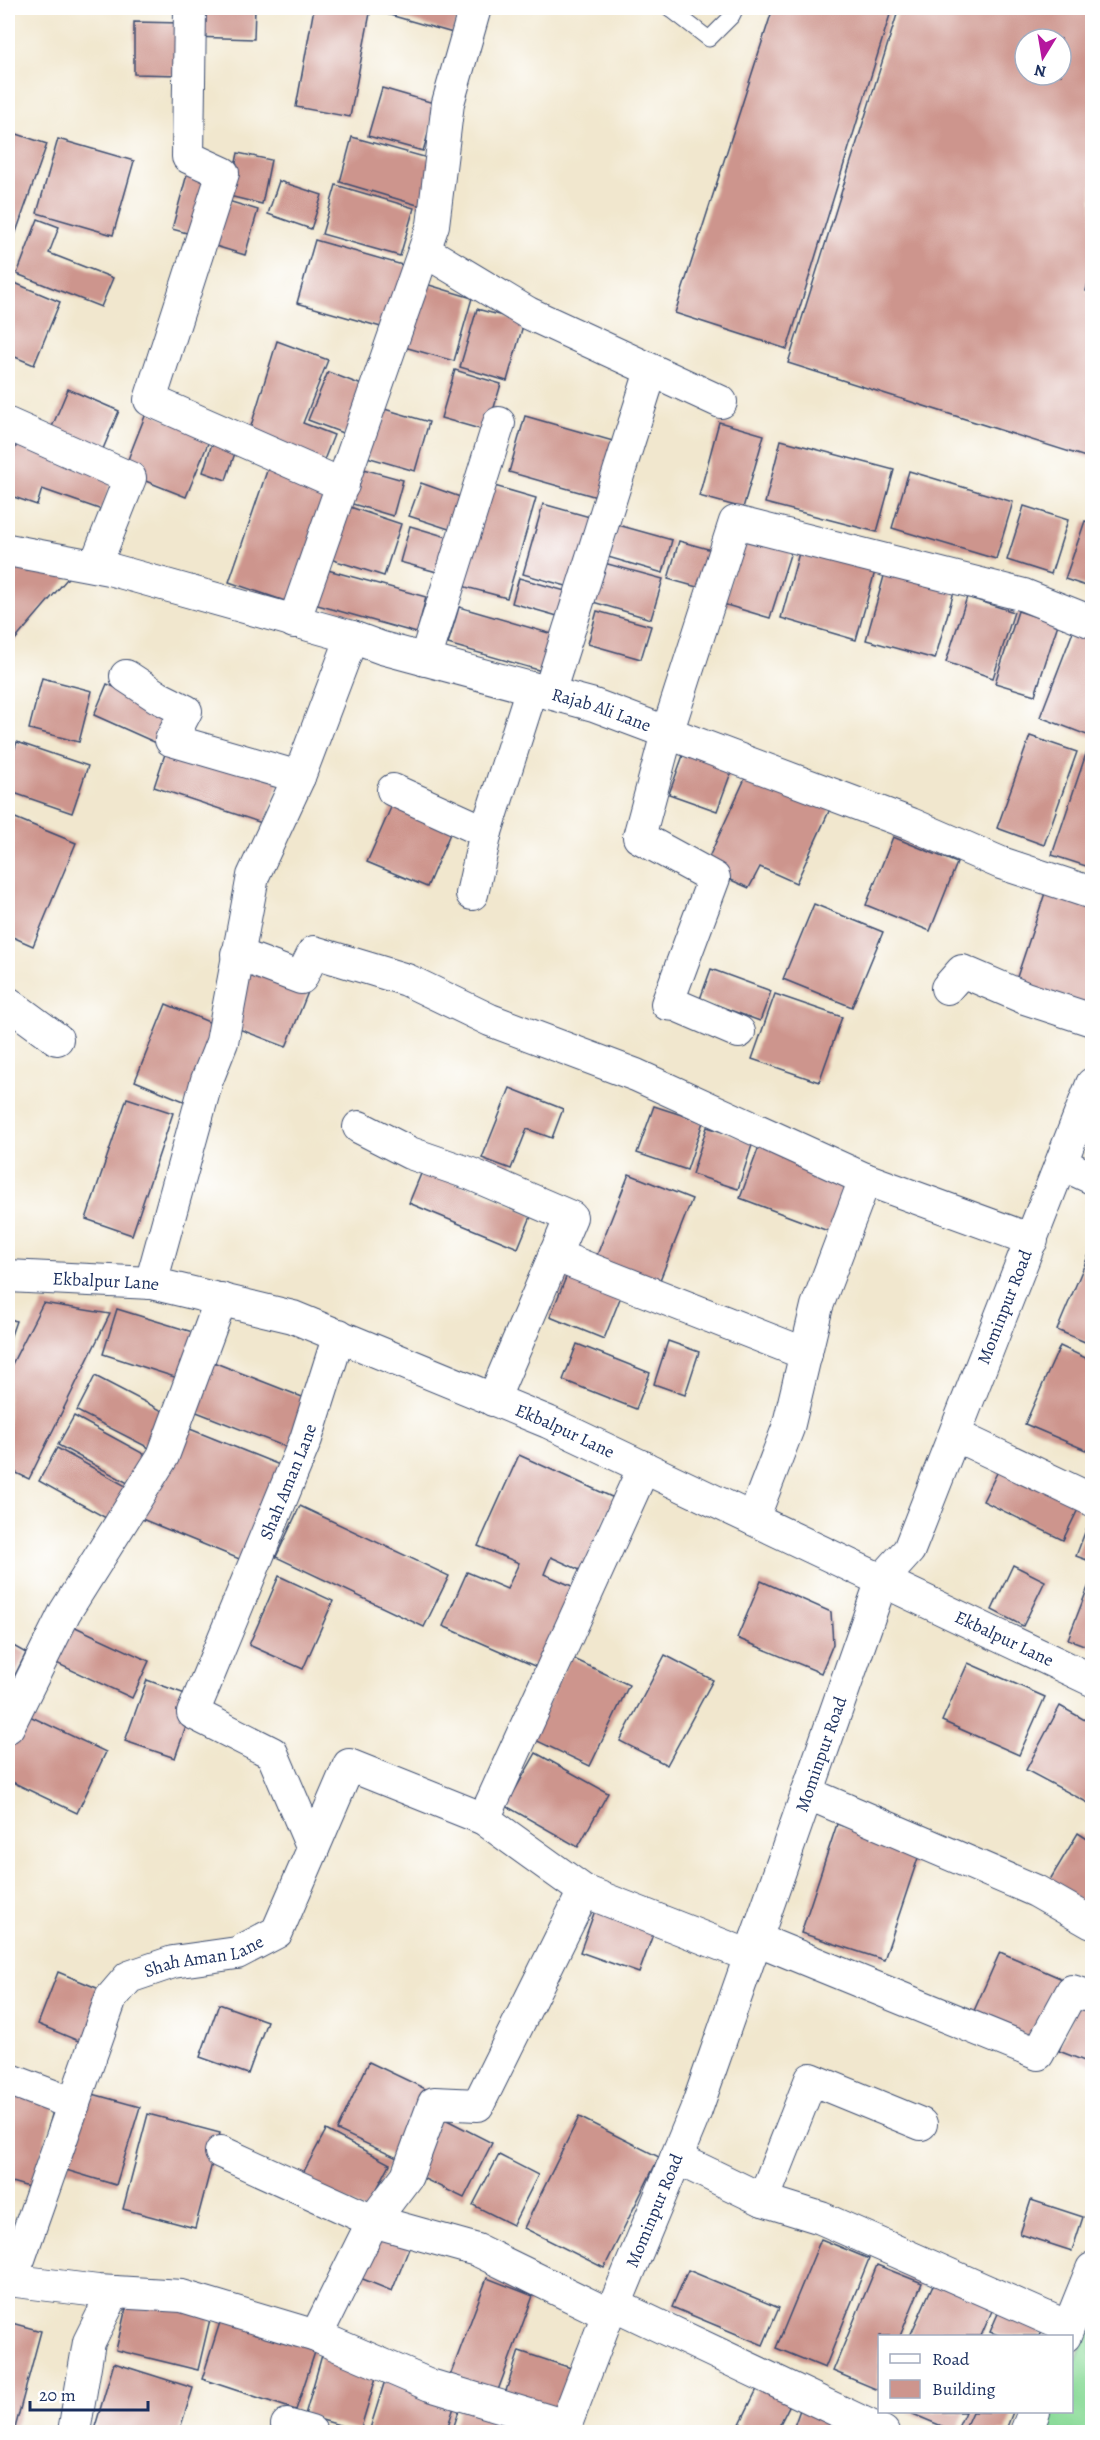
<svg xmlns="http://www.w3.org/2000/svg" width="1100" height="2440" font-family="Alegreya,serif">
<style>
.green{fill:#8cdb9a;stroke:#54857c;stroke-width:1.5}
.building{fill:#cd958d;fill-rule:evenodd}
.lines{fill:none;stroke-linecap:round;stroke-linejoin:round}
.service-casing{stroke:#3b4b6f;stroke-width:17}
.minor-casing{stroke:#3b4b6f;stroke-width:34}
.service{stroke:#fff;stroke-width:15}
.minor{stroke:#fff;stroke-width:32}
.labels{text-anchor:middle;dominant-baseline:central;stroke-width:4.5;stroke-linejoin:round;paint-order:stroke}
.street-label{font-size:18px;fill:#1b2f5e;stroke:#fff}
</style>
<rect width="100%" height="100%" fill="#fff"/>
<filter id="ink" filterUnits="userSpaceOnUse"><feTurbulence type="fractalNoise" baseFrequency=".0167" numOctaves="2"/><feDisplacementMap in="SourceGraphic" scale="12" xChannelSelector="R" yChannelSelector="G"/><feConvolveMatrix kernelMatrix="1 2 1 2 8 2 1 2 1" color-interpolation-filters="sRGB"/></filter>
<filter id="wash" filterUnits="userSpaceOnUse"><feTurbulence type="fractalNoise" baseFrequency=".008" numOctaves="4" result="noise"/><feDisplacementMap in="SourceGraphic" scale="24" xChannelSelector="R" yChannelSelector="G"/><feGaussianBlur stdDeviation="1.35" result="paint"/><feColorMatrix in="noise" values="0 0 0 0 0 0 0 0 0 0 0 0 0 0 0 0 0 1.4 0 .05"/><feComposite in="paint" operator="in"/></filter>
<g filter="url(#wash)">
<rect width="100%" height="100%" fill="#f1e7ce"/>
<!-- green -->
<path class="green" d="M1092,2319V2432H1045L1054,2412H1072V2369Z"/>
<g id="blocks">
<!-- building -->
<g class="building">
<path d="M194,8H255L254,39L193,37Z"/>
<path d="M314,8H371L350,117L296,107Z"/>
<path d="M385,8H461L453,33L383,13Z"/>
<path d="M773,8H892L787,349L675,313Z"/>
<path d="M899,8H1092V265L1086,291L1092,293V459L788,363ZM1025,39H1061V75H1025Z"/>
<path d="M134,22L182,23L181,75L134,74Z"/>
<path d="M382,88L437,104L423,151L368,136Z"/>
<path d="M8,131L47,144L8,255Z"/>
<path d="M352,137L435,160L421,206L340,182Z"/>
<path d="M58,139L134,161L113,235L37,213Z"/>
<path d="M238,153L271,160L262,204L229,196Z"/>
<path d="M189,167L219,175L202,237L172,229Z"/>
<path d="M279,181L322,195L311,229L268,214Z"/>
<path d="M336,185L414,208L400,256L322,234Z"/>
<path d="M225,200L258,210L245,255L212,245Z"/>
<path d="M38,219L59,227L49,253L113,278L101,307L17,274Z"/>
<path d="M315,240L413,268L395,331L297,303Z"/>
<path d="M10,281L60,302L34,365L8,354V287Z"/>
<path d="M416,281L472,298L454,361L397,345Z"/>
<path d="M477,309L524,322L507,381L460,367Z"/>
<path d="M277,341L328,360L303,423L334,435L320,470L247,439Z"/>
<path d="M455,370L501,384L487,431L441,418Z"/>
<path d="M328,372L367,387L348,435L308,420Z"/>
<path d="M68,389L119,411L100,456L49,434Z"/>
<path d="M374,406L429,422L415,471L360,455Z"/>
<path d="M147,411L211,436L186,497L123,472Z"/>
<path d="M525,416L620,443L604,499L509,472Z"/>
<path d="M719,422L764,435L743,508L699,496Z"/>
<path d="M215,434L239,441L226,480L203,472Z"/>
<path d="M781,440L894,470L877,532L765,503Z"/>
<path d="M17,443L113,476L102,510L42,489L37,505L8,495V471Z"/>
<path d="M356,467L403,480L393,516L346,502Z"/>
<path d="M268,468L333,490L294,604L229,582Z"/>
<path d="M909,471L1013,502L996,559L892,528Z"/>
<path d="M421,483L463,498L452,530L409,516Z"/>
<path d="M491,485L536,498L507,598L462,586Z"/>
<path d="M543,504L597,519L577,589L523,574Z"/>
<path d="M344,505L401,524L384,576L327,558Z"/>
<path d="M1024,506L1068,520L1051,574L1007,560Z"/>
<path d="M1085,521L1092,523V588L1065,579Z"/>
<path d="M618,525L672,540L663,573L608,557Z"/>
<path d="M410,526L447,537L437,572L400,562Z"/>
<path d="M746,530L793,545L770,618L723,604Z"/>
<path d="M679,541L719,552L708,590L668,579Z"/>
<path d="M802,542L877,564L856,640L781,618Z"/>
<path d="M8,557L73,572L14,641L8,637Z"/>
<path d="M604,563L663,579L651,619L593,602Z"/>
<path d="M324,569L426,597L417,633L314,604Z"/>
<path d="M886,569L955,588L935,659L866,640Z"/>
<path d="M519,578L576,594L568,619L512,603Z"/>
<path d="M967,597L1014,612L993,678L946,662Z"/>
<path d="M459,607L559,636L549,673L448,644Z"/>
<path d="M597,611L651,626L641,659L588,644Z"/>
<path d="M1018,611L1058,624L1035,695L995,683Z"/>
<path d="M1074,629L1092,636V737L1040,717Z"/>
<path d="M42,678L92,691L79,742L29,729Z"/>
<path d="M107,684L178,714L163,746L94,715Z"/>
<path d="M1030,736L1077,752L1044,845L997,828Z"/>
<path d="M17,742L88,766L72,813L8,791V769Z"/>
<path d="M168,745L279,781L265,824L154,787Z"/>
<path d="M685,750L733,767L717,811L669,794Z"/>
<path d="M1086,754L1092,756V868L1052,855Z"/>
<path d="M748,772L830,809L796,883L760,867L749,888L704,868Z"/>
<path d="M396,796L455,822L427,887L367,862Z"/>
<path d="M8,815L76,843L33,946L8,935Z"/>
<path d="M893,837L957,863L930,931L866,905Z"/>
<path d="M1047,887L1092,902V997L1089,1007L1015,983Z"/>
<path d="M814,904L883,932L852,1007L783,979Z"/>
<path d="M250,964L310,987L286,1047L226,1024Z"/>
<path d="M711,969L771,991L760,1021L700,999Z"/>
<path d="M775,994L842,1017L819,1082L752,1059Z"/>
<path d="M166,1004L223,1028L191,1104L135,1081Z"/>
<path d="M510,1088L563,1109L552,1138L527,1129L511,1169L482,1158Z"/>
<path d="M127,1098L173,1113L132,1235L86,1219Z"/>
<path d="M654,1106L703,1122L687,1170L637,1153Z"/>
<path d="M707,1127L753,1142L738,1189L692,1174Z"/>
<path d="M760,1144L857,1180L836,1234L740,1198Z"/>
<path d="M423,1169L532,1214L518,1248L409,1203Z"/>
<path d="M629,1174L692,1199L658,1285L595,1260Z"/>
<path d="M1092,1247V1345L1057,1330Z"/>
<path d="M569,1270L623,1291L604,1339L550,1317Z"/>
<path d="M43,1303L110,1314L29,1479L8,1469V1372Z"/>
<path d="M117,1309L199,1334L184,1380L103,1354Z"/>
<path d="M8,1318L16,1321L8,1344Z"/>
<path d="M668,1341L699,1352L685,1395L654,1384Z"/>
<path d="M577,1344L650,1373L636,1409L563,1380Z"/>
<path d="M1060,1346L1092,1361V1440L1088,1451L1025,1424Z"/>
<path d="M213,1362L315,1402L296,1451L194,1411Z"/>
<path d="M95,1376L174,1417L155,1451L77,1411Z"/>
<path d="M74,1416L151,1458L135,1487L58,1445Z"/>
<path d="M180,1425L287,1468L249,1563L142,1519Z"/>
<path d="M57,1448L133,1490L115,1523L39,1481Z"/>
<path d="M519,1455L614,1498L582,1571L551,1557L544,1574L574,1587L539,1668L443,1626L467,1572L507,1589L519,1563L478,1546Z"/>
<path d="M1002,1463L1082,1501L1063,1540L983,1501Z"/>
<path d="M300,1506L449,1576L424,1627L276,1557Z"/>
<path d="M1092,1514V1562L1076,1556Z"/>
<path d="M1013,1565L1045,1581L1023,1626L992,1610Z"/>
<path d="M279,1576L333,1601L303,1669L249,1645Z"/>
<path d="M1092,1577V1648L1068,1639Z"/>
<path d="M761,1581L831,1612L833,1644L821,1673L737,1638Z"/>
<path d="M71,1625L149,1661L132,1698L54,1662Z"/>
<path d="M8,1643L26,1653L8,1689Z"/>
<path d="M665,1655L713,1680L667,1765L620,1741Z"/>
<path d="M570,1657L629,1685L590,1766L531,1738Z"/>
<path d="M968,1663L1045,1697L1019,1755L942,1721Z"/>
<path d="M147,1680L196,1698L175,1758L125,1741Z"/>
<path d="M1060,1706L1092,1724V1805L1026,1770Z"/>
<path d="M19,1711L106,1752L77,1813L8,1780V1736Z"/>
<path d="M536,1753L608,1793L578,1847L506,1806Z"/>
<path d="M837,1824L920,1852L884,1960L801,1933Z"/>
<path d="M1078,1833L1092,1842V1909L1048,1883Z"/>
<path d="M597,1905L656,1926L639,1973L580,1952Z"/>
<path d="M1000,1952L1067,1981L1040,2042L973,2013Z"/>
<path d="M58,1972L109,1993L88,2045L38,2024Z"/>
<path d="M1079,1996L1092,2001V2064L1059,2051Z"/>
<path d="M219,2004L267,2021L248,2074L200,2057Z"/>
<path d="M369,2062L432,2092L399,2159L337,2130Z"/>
<path d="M8,2086L56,2100L32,2188L8,2181Z"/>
<path d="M89,2093L140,2107L116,2185L66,2170Z"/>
<path d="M148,2114L220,2133L195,2228L123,2209Z"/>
<path d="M439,2116L492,2143L464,2198L412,2173Z"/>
<path d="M579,2117L659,2157L604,2268L524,2228Z"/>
<path d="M326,2130L390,2164L365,2211L301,2177Z"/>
<path d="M499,2155L538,2175L513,2225L473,2205Z"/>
<path d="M1031,2200L1083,2217L1072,2251L1020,2234Z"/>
<path d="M372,2225L412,2241L392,2291L353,2275Z"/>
<path d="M821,2239L869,2259L825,2368L776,2348Z"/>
<path d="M877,2265L922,2283L900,2336H880L878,2390L833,2371Z"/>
<path d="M688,2270L779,2308L763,2345L672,2307Z"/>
<path d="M487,2278L533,2296L497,2393L450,2376Z"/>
<path d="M936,2278L995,2304L981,2336H910Z"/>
<path d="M129,2295L211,2315L198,2370L116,2350Z"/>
<path d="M1003,2302L1047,2321L1040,2336H1001L990,2332Z"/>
<path d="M222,2316L317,2346L296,2410L202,2379Z"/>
<path d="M8,2322L41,2331L14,2432H8Z"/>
<path d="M519,2351L571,2368L556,2414L504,2397Z"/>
<path d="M322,2355L378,2371L360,2431L305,2415Z"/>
<path d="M114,2363L193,2388L179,2432H103L94,2430Z"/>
<path d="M386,2377L457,2398L446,2432H369Z"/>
<path d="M760,2383L793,2398L776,2432H736Z"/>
<path d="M463,2398L534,2432H452Z"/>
<path d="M802,2404L871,2432H792Z"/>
<path d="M908,2412H965L956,2432Z"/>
<path d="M972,2412H1013L1005,2432H963Z"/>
</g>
</g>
</g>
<g filter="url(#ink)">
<use href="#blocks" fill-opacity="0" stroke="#3b4b6f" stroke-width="1.5"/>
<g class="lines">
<defs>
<path id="service" d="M669,8L709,39L732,16L736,8"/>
<g id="minor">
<path d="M190,8L188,157L223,173L150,400L343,485"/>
<path d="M425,251L528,313L721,402"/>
<path d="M8,424L130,478L95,566"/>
<path id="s1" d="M8,550L109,569L352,637L382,648L594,705L911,824L1001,863L1092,893"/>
<path d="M294,622L433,225L448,103L475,8"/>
<path d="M425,660L499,423"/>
<path d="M126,676L158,697L186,711L171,740L299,777"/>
<path d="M549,693L651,371"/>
<path d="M393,790L486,832"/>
<path d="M472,894L486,832L532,688"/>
<path d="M237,954L301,978L314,952L407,980L490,1020L636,1075L865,1179L1032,1240"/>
<path d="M947,988L962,971L1025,998L1092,1020"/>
<path d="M8,1003L57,1039"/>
<path d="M739,1032L676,1005L667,1004L714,878L639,837L667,733L735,522L1024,595L1092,622"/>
<path d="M359,1127L410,1153L471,1174L571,1217L493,1400"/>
<path d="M1062,1164L1092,1178"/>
<path d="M554,1255L806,1354"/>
<path id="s2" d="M8,1276L151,1283L293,1317L548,1422L1092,1680"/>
<path d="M151,1283L207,1080L222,1042L253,876L299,777L352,637"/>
<path d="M955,1435L1092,1500"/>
<path d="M753,1519L788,1428L817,1306L865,1179"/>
<path d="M8,1727L65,1612L163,1456L221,1299"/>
<path d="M807,1793L1036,1891L1092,1923"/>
<path d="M484,1819L644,1467"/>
<path d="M313,1849L349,1765L484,1819L584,1891L750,1956"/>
<path d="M756,1939L1038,2054L1072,1991L1092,1997"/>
<path d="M8,2079L74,2104"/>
<path d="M221,2152L373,2221L477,2250L608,2314"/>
<path d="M676,2158L763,2200L821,2218L1068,2327"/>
<path d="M763,2200L811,2079L921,2124"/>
<path id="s3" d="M8,2280L19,2259L111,1998L129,1977L173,1962L237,1953L277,1932L313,1849L272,1753L193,1713L306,1439L339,1335"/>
<path d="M8,2280L98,2291L182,2296L316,2336L430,2385L566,2426"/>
<path d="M615,2305L883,2432"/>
<path d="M316,2336L373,2221L407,2176L434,2103L478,2105L584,1891"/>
<path d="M1065,2336L1092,2269"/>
<path d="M287,2425L311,2432"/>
<path d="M74,2432L89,2342L114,2292"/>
<path id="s4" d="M563,2432L608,2314L615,2305L696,2110L882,1580L909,1550L1092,1084"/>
<path d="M1026,2432L1034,2412"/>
</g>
</defs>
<!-- service casing -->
<use href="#service" class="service-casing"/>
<!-- minor casing -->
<use href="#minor" class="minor-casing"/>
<!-- service -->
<use href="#service" class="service"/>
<!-- minor -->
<use href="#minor" class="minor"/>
</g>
</g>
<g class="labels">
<!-- street labels -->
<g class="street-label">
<text stroke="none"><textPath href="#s1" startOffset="615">Rajab Ali Lane</textPath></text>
<text stroke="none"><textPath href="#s2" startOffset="98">Ekbalpur Lane</textPath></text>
<text stroke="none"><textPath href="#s4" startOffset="1212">Mominpur Road</textPath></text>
<text stroke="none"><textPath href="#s2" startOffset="584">Ekbalpur Lane</textPath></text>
<text stroke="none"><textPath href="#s3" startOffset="1018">Shah Aman Lane</textPath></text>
<text stroke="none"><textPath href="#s2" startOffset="1070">Ekbalpur Lane</textPath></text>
<text stroke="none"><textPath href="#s4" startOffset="726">Mominpur Road</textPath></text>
<text stroke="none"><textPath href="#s3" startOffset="406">Shah Aman Lane</textPath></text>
<text stroke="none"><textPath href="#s4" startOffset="240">Mominpur Road</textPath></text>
</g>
</g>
<!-- margin -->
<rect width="1100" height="2440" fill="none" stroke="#fff" stroke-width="30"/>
<!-- legend -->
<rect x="878" y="2335" width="195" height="78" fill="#ffffff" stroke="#a4acbf" stroke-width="1.5"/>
<rect x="890" y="2354" width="30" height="9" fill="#ffffff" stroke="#a4acbf" stroke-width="1.5"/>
<text x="932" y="2365" font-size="18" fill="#1b2f5e">Road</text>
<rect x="890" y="2380" width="30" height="18" fill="#cd958d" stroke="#a4acbf" stroke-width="1.5"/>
<text x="932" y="2395" font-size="18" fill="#1b2f5e">Building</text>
<!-- north arrow -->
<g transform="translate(1043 57) rotate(191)"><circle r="28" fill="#ffffff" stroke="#a4acbf" stroke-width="1.5"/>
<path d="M0-4.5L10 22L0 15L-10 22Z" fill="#b5179e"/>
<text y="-9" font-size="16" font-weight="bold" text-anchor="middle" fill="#1b2f5e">N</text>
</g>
<!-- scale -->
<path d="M30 2401v9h118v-9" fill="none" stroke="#1b2f5e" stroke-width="3"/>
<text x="39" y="2401" font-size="18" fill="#1b2f5e" stroke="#ffffff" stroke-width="4.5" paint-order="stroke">20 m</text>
</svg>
